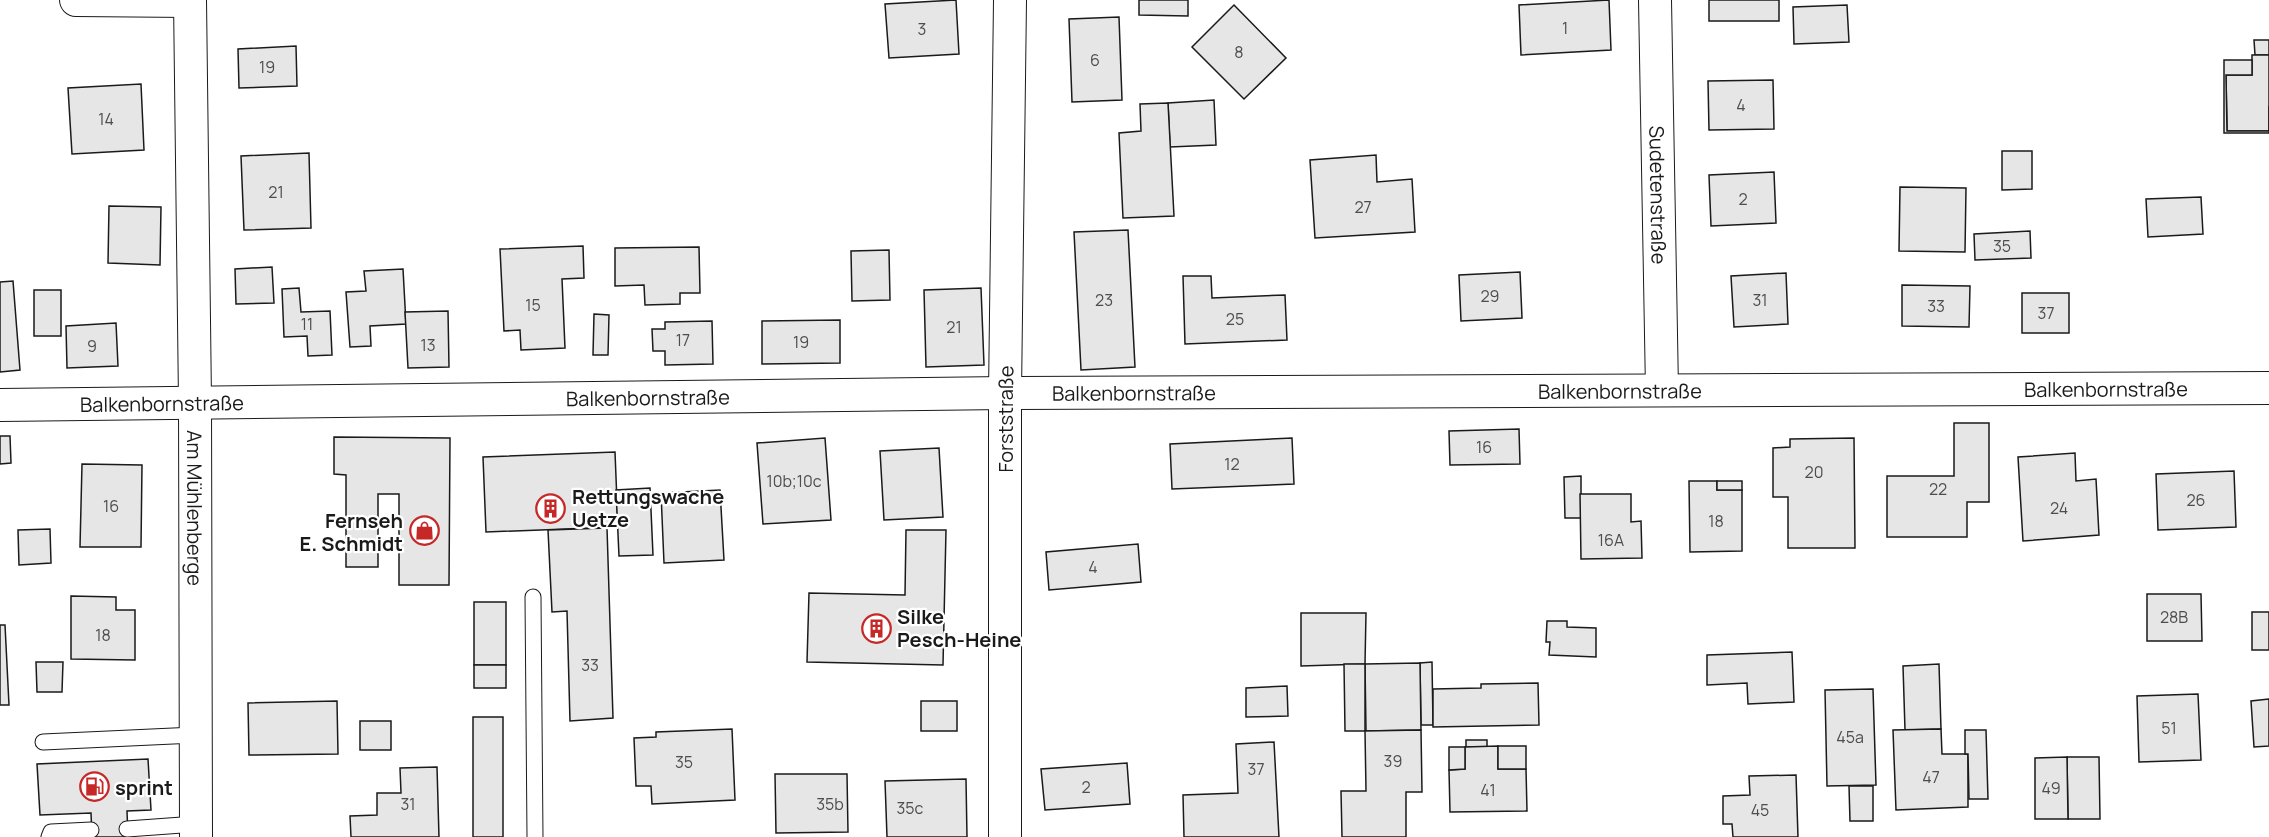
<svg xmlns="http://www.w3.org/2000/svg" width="2269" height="837" font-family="Manrope,sans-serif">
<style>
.building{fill:#e6e6e6;stroke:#1a1a1a;stroke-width:1.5}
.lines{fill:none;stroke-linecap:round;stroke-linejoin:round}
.lane-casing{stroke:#1a1a1a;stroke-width:17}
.street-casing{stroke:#1a1a1a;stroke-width:34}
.lane{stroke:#fff;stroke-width:15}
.street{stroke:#fff;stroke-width:32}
.labels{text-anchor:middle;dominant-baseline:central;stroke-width:4.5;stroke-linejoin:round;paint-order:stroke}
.number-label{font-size:16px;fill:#4d4d4d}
.street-label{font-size:20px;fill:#1a1a1a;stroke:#fff}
.poi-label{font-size:20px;font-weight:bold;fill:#1a1a1a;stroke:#fff;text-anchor:start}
</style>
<rect width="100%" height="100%" fill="#fff"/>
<!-- building -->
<g class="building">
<path d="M956,0L959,54L889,58L885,4Z"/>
<path d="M1139,0H1188V16L1139,15Z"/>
<path d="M1609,0L1611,50L1521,55L1519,5Z"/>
<rect x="1709" y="0" width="70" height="21"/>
<path d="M1234,5L1286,58L1244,99L1192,47Z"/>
<path d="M1847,5L1849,42L1794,44L1793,7Z"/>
<path d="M1119,17L1122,100L1072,102L1069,19Z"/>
<path d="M2254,40H2269V55H2255Z"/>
<path d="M296,46L297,86L239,88L238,49Z"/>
<path d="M2252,55H2269V131H2227L2226,75H2252Z"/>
<path d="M2224,60H2252V75H2226L2227,131H2269V106V133H2224Z"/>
<path d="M1773,80L1774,129L1709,130L1708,81Z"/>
<path d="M141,84L144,150L72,154L68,88Z"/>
<path d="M1214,100L1216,145L1170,147L1168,103Z"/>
<path d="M1168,103L1174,216L1123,218L1119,133L1141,131L1140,104Z"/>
<path d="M2002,151H2032V189L2002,190Z"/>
<path d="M309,153L311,228L244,230L241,156Z"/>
<path d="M1376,155L1377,182L1412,179L1415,232L1315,238L1310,160Z"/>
<path d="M1774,172L1776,223L1711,226L1709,175Z"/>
<path d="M1900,187L1966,188L1965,252L1899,251Z"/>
<path d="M2201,197L2203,234L2148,237L2146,199Z"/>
<path d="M109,206L161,207L160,265L108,263Z"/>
<path d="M1128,230L1135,367L1081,370L1074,232Z"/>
<path d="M2030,231L2031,258L1975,260L1974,234Z"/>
<path d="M583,246L584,278L562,279L565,348L521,350L520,330L504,331L500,249Z"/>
<path d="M699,247L700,293H680V304L645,305L644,285L615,286V248Z"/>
<path d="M889,250L890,300L852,301L851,251Z"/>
<path d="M272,267L274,303L236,304L235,269Z"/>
<path d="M403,269L406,324L370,326L371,346L350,347L346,292L366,291L364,271Z"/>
<path d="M1520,272L1522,318L1461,321L1459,275Z"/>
<path d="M1786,273L1788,324L1734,327L1731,276Z"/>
<path d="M1183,276H1211L1212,298L1285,295L1287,340L1185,344Z"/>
<path d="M13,281L20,370L0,372V282Z"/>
<path d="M1902,285L1970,286L1969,327L1902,326Z"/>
<path d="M299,288L301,312L330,311L332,355L308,356L307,336L284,337L282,289Z"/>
<path d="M981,288L984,365L926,367L924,290Z"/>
<rect x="34" y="290" width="27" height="46"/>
<rect x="2022" y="293" width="47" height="40"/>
<path d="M448,311L449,367L408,368L405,312Z"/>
<path d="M594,314L609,315L608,355H593Z"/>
<path d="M840,320V363L762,364V321Z"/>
<path d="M712,321L713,364L665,365V351H653L652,329H665V322Z"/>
<path d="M116,323L118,366L67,368L66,326Z"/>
<path d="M1954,423H1989V502H1967V537H1887V476H1954Z"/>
<path d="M1519,429L1520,464L1450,465L1449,431Z"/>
<path d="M0,436H10L11,463L0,464Z"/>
<path d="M334,437L450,438L449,585H399V494H378V567H346V475L334,474Z"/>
<path d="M825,438L831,520L763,524L757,443Z"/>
<path d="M1292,438L1294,484L1172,489L1170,444Z"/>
<path d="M1854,438L1855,548H1788V497H1773V448L1790,447V439Z"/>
<path d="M939,448L943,517L884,520L880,451Z"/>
<path d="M615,452L618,527L486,532L483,457Z"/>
<path d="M2075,453L2076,481L2096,479L2099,535L2023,541L2018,457Z"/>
<path d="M82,464L142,465L141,547H80Z"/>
<path d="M2234,471L2236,527L2158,530L2156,474Z"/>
<path d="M1581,476V518H1565L1564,477Z"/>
<path d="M1689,481H1717V490H1742V551L1690,552Z"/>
<rect x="1717" y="481" width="25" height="9"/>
<path d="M650,488L653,555L619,556L616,490Z"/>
<path d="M720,490L724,560L664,563L661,493Z"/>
<path d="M1580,494H1631V522L1641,521L1642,558L1581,559Z"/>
<path d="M607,528L613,718L570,721L567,611L552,612L548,530Z"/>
<path d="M50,529L51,563L19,565L18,530Z"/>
<path d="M906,530H946L943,665L807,662L809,593L905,595Z"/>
<path d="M1138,544L1141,582L1049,590L1046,552Z"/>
<path d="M2147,594H2201L2202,641H2147Z"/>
<path d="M71,596L116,597V610H135V660L71,659Z"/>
<rect x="474" y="602" width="32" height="63"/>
<rect x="2252" y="612" width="17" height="38"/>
<path d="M1301,613H1366L1365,664L1301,666Z"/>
<path d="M1547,621H1567V627L1596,628V657L1549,655L1550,642H1546Z"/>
<path d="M0,625H5L9,705H0Z"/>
<path d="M1792,652L1794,702L1748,704L1747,683L1707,685V655Z"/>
<path d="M36,662H63L62,692H37Z"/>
<path d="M1432,662L1433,725H1421L1420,663Z"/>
<path d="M1420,663L1421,730L1366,731L1365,664Z"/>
<path d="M1344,664H1365V731H1345Z"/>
<path d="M1939,664L1941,729L1905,730L1903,666Z"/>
<rect x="474" y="665" width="32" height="23"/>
<path d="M1538,683L1539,725L1433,727V689L1481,688V684Z"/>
<path d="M1287,686L1288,716L1246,717V688Z"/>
<path d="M1873,689L1876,785L1827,786L1825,690Z"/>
<path d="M2198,694L2201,760L2139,762L2137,696Z"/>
<path d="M2269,699V746L2254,747L2251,701Z"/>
<path d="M337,701L338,754L249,755L248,703Z"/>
<rect x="921" y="701" width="36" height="30"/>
<rect x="473" y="717" width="30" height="120"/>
<rect x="360" y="721" width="31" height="29"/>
<path d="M732,729L735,800L652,804L651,786H636L634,738L656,737V732Z"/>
<path d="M1941,729L1942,754H1968V807L1896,810L1893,730Z"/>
<path d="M1421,730L1422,792H1406V837H1342L1341,791H1366L1365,731Z"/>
<path d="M1965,730H1986L1988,799H1969L1968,754H1965Z"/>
<rect x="1466" y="740" width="21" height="7"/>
<path d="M1274,742L1279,837H1184L1183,795L1238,793L1236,744Z"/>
<path d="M1498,746V769H1526L1527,811L1450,812L1449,770L1465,769V747Z"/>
<rect x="1498" y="746" width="28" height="23"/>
<path d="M1449,747H1465V769L1449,770Z"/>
<path d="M2067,757H2099L2100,819H2068Z"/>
<path d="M2067,757L2068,819H2035V758Z"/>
<path d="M148,759L151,810L127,811L128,837H92L91,813L40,815L37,764Z"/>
<path d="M1127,763L1130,804L1045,810L1041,769Z"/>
<path d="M437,767L439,837H351L350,816L377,815V793H401L400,768Z"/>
<path d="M775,774H847L848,832L776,833Z"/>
<path d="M1796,775L1798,837H1733L1732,824H1723V796L1750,795L1749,776Z"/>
<path d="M966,779L967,837H887L885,781Z"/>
<path d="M1849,786H1873V821H1850Z"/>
</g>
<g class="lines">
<defs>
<g id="lane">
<path d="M533,597L535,837"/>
<path d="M43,742L195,735"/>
<path d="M127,829L196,824"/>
<path d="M49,837L51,832L91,830"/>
</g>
<g id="street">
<path d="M76,0L190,1"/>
<path id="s1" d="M190,0L195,401L196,837"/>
<path id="s2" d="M1655,0L1662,390"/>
<path id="s3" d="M0,405L1005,393L2269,388"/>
<path id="s4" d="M1005,837V393L1010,0"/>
</g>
</defs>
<!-- lane casing -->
<use href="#lane" class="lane-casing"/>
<!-- street casing -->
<use href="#street" class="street-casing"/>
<!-- lane -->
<use href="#lane" class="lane"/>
<!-- street -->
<use href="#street" class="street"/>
</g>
<!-- icons -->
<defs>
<symbol id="building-ring" viewBox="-11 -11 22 22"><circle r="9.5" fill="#fff" stroke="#c62828" stroke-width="1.5"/><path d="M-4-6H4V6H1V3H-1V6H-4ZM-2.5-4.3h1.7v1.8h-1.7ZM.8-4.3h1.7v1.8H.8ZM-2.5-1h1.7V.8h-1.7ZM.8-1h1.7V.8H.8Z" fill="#c62828"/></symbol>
<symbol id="shop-ring" viewBox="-11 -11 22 22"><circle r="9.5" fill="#fff" stroke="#c62828" stroke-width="1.5"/><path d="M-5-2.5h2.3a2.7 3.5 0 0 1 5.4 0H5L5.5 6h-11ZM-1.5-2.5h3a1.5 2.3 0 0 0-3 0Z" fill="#c62828"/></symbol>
<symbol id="fuel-ring" viewBox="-11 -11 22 22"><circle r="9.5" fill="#fff" stroke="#c62828" stroke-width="1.5"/><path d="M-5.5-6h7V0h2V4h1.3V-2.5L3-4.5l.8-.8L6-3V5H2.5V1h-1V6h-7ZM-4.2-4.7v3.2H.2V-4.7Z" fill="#c62828"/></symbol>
</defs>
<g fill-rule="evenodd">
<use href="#building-ring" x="534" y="492" width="33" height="33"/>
<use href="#shop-ring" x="408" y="514" width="33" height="33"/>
<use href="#building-ring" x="860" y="612" width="33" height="33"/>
<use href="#fuel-ring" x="78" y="770" width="33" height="33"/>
</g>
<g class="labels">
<!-- number labels -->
<g class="number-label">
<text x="1565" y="28">1</text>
<text x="922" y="29">3</text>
<text x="1239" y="52">8</text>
<text x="1095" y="60">6</text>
<text x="267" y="67">19</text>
<text x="1741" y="105">4</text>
<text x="106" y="119">14</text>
<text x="276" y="192">21</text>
<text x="1743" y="199">2</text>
<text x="1363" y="207">27</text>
<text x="2002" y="246">35</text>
<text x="1490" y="296">29</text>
<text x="1104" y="300">23</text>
<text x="1760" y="300">31</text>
<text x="533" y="305">15</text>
<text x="1936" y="306">33</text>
<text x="2046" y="313">37</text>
<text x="1235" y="319">25</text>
<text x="307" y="324">11</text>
<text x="954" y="327">21</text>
<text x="683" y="340">17</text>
<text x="801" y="342">19</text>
<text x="428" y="345">13</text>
<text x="92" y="346">9</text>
<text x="1484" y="447">16</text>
<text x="1232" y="464">12</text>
<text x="1814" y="472">20</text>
<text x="794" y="481">10b;10c</text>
<text x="1938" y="489">22</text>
<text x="2196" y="500">26</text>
<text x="111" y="506">16</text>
<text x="2059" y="508">24</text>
<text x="1716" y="521">18</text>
<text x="1611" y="540">16A</text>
<text x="1093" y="567">4</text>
<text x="2174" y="617">28B</text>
<text x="103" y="635">18</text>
<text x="590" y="665">33</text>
<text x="2169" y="728">51</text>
<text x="1850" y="737">45a</text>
<text x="1393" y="761">39</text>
<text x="684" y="762">35</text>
<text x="1256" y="769">37</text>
<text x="1931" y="777">47</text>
<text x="1086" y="787">2</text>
<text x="2051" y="788">49</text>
<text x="1488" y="790">41</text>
<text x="408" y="804">31</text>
<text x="830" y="804">35b</text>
<text x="910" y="808">35c</text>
<text x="1760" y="810">45</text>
</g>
<!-- street labels -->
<g class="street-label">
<text stroke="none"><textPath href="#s2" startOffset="195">Sudetenstraße</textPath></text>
<text stroke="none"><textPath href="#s3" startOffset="2106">Balkenbornstraße</textPath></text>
<text stroke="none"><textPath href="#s3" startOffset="1620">Balkenbornstraße</textPath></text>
<text stroke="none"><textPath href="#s3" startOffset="1134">Balkenbornstraße</textPath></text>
<text stroke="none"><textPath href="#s3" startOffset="648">Balkenbornstraße</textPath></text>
<text stroke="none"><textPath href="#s3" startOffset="162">Balkenbornstraße</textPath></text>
<text stroke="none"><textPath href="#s4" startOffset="418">Forststraße</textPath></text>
<text stroke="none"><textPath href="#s1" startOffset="508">Am Mühlenberge</textPath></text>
</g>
<!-- poi labels -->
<g class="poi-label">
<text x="572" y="496">Rettungswache<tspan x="572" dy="23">Uetze</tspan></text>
<text x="403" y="520" text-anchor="end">Fernseh<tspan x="403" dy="23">E. Schmidt</tspan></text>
<text x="897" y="616">Silke<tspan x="897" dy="23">Pesch-Heine</tspan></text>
<text x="115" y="787">sprint</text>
</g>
</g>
</svg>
